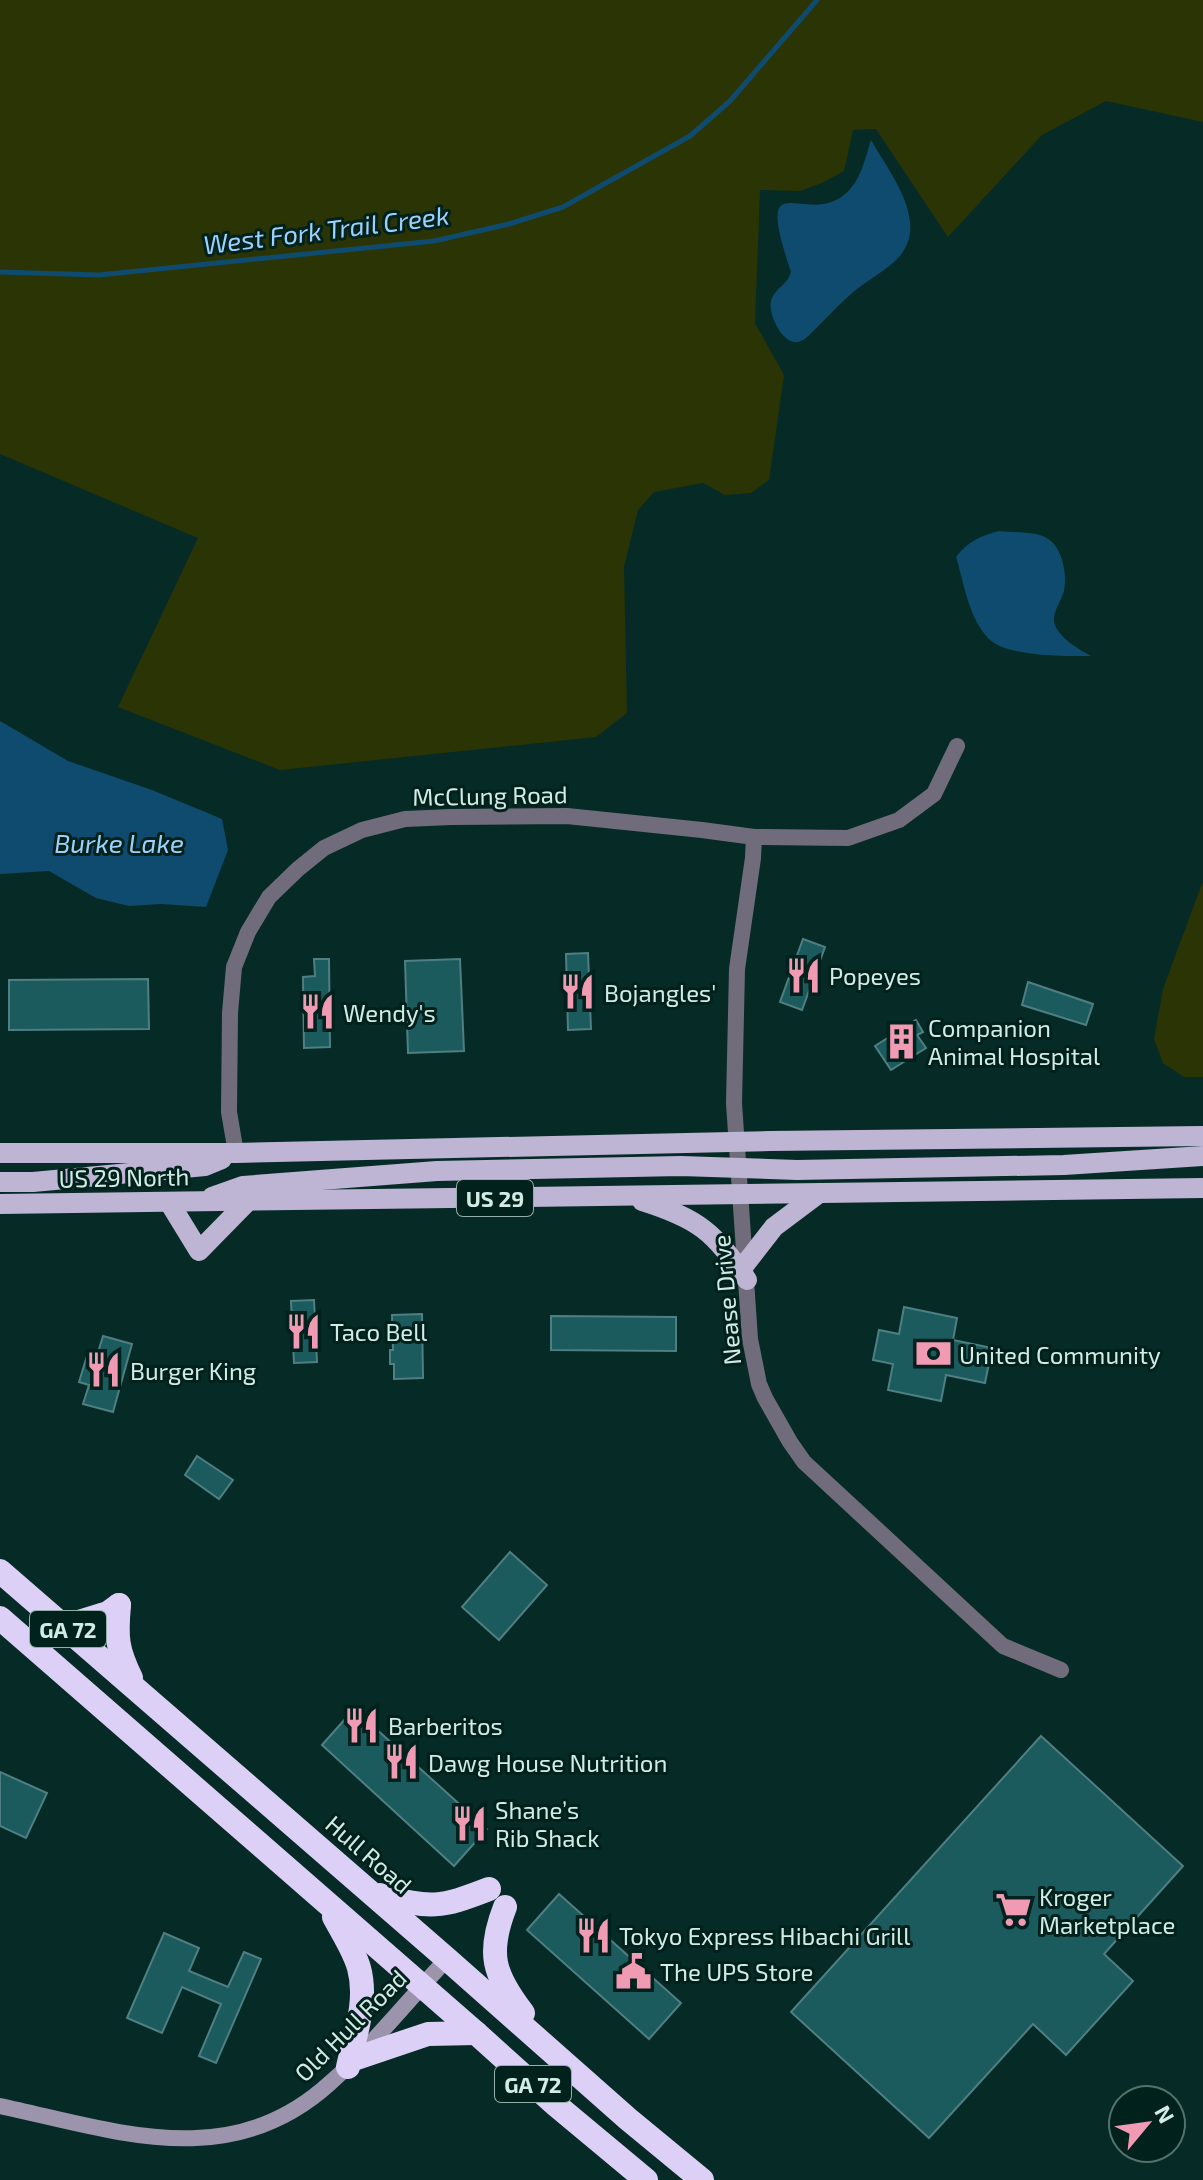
<svg xmlns="http://www.w3.org/2000/svg" width="1203" height="2180" font-family="'Exo 2',sans-serif">
<style>
.green{fill:#2b3405}
.water{fill:#0f4b6e}
.lines{fill:none;stroke-linecap:round;stroke-linejoin:round}
.stream{stroke:#0f4b6e;stroke-width:5}
.building{fill:#1b5a5d;stroke:#4f7f82;stroke-width:2}
.street{stroke:#716c7b;stroke-width:16}
.secondary{stroke:#9c94ac;stroke-width:16}
.primary{stroke:#beb4d3;stroke-width:20}
.highway{stroke:#ddd0f6;stroke-width:24}
.labels{text-anchor:middle;dominant-baseline:central;stroke-width:6;stroke-linejoin:round;paint-order:stroke}
.shield{fill:#00211c;stroke:#94aea9;stroke-width:2}
.shield-label{font-size:22px;font-weight:bold;fill:#d3ebe5}
.street-label{font-size:24px;fill:#d3ebe5;stroke:#00211c}
.poi-label{font-size:24px;fill:#d3ebe5;stroke:#00211c;text-anchor:start}
.water-label{font-size:26px;font-style:italic;fill:#9bd2fb;stroke:#00211c}
</style>
<rect width="100%" height="100%" fill="#062b26"/>
<!-- green -->
<g class="green">
<path d="M0,0H1203V122L1106,101L1042,135L948,237L876,129L853,130L844,171L822,183L800,191L760,190L755,323L784,375L769,480L751,493L725,495L703,483L654,492L638,510L624,567L627,713L596,737L280,770L118,707L198,538L0,454Z"/>
<path d="M1203,881V1077H1184L1163,1063L1154,1039L1163,989Z"/>
</g>
<!-- water -->
<g class="water">
<path d="M871,140C891,175 933,226 895,261C881,274 864,282 850,295C835,308 821,324 806,338C801,341 799,343 794,342C780,340 766,310 772,298C777,287 788,284 791,272C753,159 803,227 844,195C860,183 865,159 871,140Z"/>
<path d="M999,531C1027,534 1053,528 1062,560C1065,570 1066,581 1064,591C1061,601 1053,612 1054,621C1056,636 1078,649 1091,656C1065,656 1005,657 988,638C968,616 964,583 956,557C967,542 982,535 999,531Z"/>
<path d="M0,721L68,761L152,790L222,819L228,850L206,907L161,904L129,906L96,898L49,871L0,874Z"/>
</g>
<g class="lines">
<!-- stream -->
<path class="stream" d="M0,272L99,275L434,241L509,224L563,207L690,136L730,101L817,0"/>
</g>
<!-- building -->
<g class="building">
<path d="M803,939L825,947L802,1010L780,1002Z"/>
<path d="M588,953L591,1029L568,1030L566,954Z"/>
<path d="M314,959H329L330,1047L304,1048L303,977L315,976Z"/>
<path d="M460,959L464,1051L408,1053L405,961Z"/>
<path d="M148,979L149,1029L9,1030V980Z"/>
<path d="M1028,982L1093,1004L1086,1025L1022,1005Z"/>
<path d="M916,1020L923,1032L917,1035L926,1048L891,1070L875,1046Z"/>
<path d="M314,1300L317,1362L294,1363L291,1301Z"/>
<path d="M904,1307L957,1318L953,1340L992,1348L985,1383L946,1375L941,1401L888,1390L893,1364L873,1360L879,1330L899,1334Z"/>
<path d="M422,1314L423,1378L394,1379V1364H390V1350H393L392,1315Z"/>
<path d="M551,1316L676,1317V1351L551,1350Z"/>
<path d="M103,1336L132,1344L113,1412L83,1404L89,1385L79,1382L87,1356L96,1359Z"/>
<path d="M197,1456L233,1480L219,1499L185,1475Z"/>
<path d="M510,1552L547,1585L499,1640L462,1607Z"/>
<path d="M354,1709L487,1829L454,1866L322,1745Z"/>
<path d="M1041,1736L1183,1866L1104,1954L1133,1981L1066,2055L1033,2024L929,2138L791,2012Z"/>
<path d="M0,1772L47,1793L26,1838L0,1826Z"/>
<path d="M559,1894L681,2003L649,2039L527,1930Z"/>
<path d="M164,1933L199,1948L189,1971L228,1987L244,1952L261,1959L216,2063L199,2056L221,2004L182,1987L162,2033L127,2018Z"/>
</g>
<g class="lines">
<!-- street -->
<g class="street">
<path d="M754,837L753,858L737,969L734,1103L750,1339L759,1384L765,1398L790,1442L804,1462L1003,1646L1061,1670"/>
<path d="M236,1153L229,1112L230,1013L234,967L248,932L269,897L298,869L324,848L362,830L405,819L451,817L567,816L702,830L754,837L848,838L899,820L934,794L957,746"/>
</g>
<!-- secondary -->
<path class="secondary" d="M0,2106C117,2131 230,2174 330,2083C372,2046 408,2000 447,1959"/>
<!-- primary -->
<g class="primary">
<path d="M0,1153H236L770,1141L1203,1136"/>
<path d="M0,1182H33L205,1166L222,1159"/>
<path d="M212,1197L243,1186L437,1171L681,1166L797,1170L1064,1165L1203,1156"/>
<path d="M642,1201C699,1219 713,1231 747,1280"/>
<path d="M169,1202L199,1251L248,1201"/>
<path d="M0,1204L1203,1188"/>
<path d="M746,1263L774,1227L818,1194"/>
</g>
<!-- highway -->
<g class="highway">
<path d="M0,1571L447,1959L628,2119L702,2180"/>
<path d="M119,1605C116,1638 117,1649 131,1678"/>
<path d="M0,1618L476,2033L556,2105L646,2180"/>
<path d="M66,1626L108,1613L119,1605"/>
<path d="M380,1895C431,1909 440,1908 489,1889"/>
<path d="M505,1907C487,1953 493,1974 523,2013"/>
<path d="M334,1917C343,1934 354,1950 359,1968C368,2001 355,2035 348,2067"/>
<path d="M354,2059L428,2034L476,2033"/>
</g>
</g>
<!-- icons -->
<defs>
<symbol id="restaurant-bare" viewBox="-9 -9 18 18"><path d="M-5-6h1v4h1v-4h1v4h1v-4h1v5L-1.5 .5V6h-2V.5L-5-1ZM5-6V6H3V1.5H1.5Q1.5-4 5-6Z" fill="#f19ab4" stroke="#00211c" stroke-width="2.5" paint-order="stroke"/></symbol>
<symbol id="building-bare" viewBox="-9 -9 18 18"><path d="M-4-6H4V6H1V3H-1V6H-4ZM-2.5-4.3h1.7v1.8h-1.7ZM.8-4.3h1.7v1.8H.8ZM-2.5-1h1.7V.8h-1.7ZM.8-1h1.7V.8H.8Z" fill="#f19ab4" stroke="#00211c" stroke-width="2.5" paint-order="stroke"/></symbol>
<symbol id="bank-bare" viewBox="-9 -9 18 18"><path d="M-6-4H6V4H-6ZM0-2.3a2.3 2.3 0 1 0 0 4.6a2.3 2.3 0 1 0 0-4.6Z" fill="#f19ab4" stroke="#00211c" stroke-width="2.5" paint-order="stroke"/></symbol>
<symbol id="supermarket-bare" viewBox="-9 -9 18 18"><path d="M-6-5.5h2.5l.6 2H6L4.5 2H-2.5L-4.4-4H-6ZM-1.5 3.2a1.3 1.3 0 1 0 .1 0ZM3 3.2a1.3 1.3 0 1 0 .1 0Z" fill="#f19ab4" stroke="#00211c" stroke-width="2.5" paint-order="stroke"/></symbol>
<symbol id="civic-bare" viewBox="-9 -9 18 18"><path d="M-.6-6.5H3V-4.5H.6V-3L4-1V1h2V6H-6V1h2V-1L-.6-3ZM-1.2 2.5V6h2.4V2.5Z" fill="#f19ab4" stroke="#00211c" stroke-width="2.5" paint-order="stroke"/></symbol>
</defs>
<g fill-rule="evenodd">
<use href="#restaurant-bare" x="778" y="950" width="51" height="51"/>
<use href="#restaurant-bare" x="552" y="966" width="51" height="51"/>
<use href="#restaurant-bare" x="292" y="986" width="51" height="51"/>
<use href="#building-bare" x="876" y="1016" width="51" height="51"/>
<use href="#restaurant-bare" x="278" y="1306" width="51" height="51"/>
<use href="#bank-bare" x="908" y="1328" width="51" height="51"/>
<use href="#restaurant-bare" x="78" y="1344" width="51" height="51"/>
<use href="#restaurant-bare" x="336" y="1700" width="51" height="51"/>
<use href="#restaurant-bare" x="376" y="1736" width="51" height="51"/>
<use href="#restaurant-bare" x="444" y="1798" width="51" height="51"/>
<use href="#supermarket-bare" x="988" y="1884" width="51" height="51"/>
<use href="#restaurant-bare" x="568" y="1910" width="51" height="51"/>
<use href="#civic-bare" x="608" y="1946" width="51" height="51"/>
</g>
<g class="labels">
<!-- shield labels -->
<g class="shield">
<rect x="457" y="1180" width="76" height="36" rx="6"/>
<rect x="30" y="1611" width="76" height="36" rx="6"/>
<rect x="495" y="2066" width="76" height="36" rx="6"/>
</g>
<g class="shield-label">
<text x="495" y="1198">US 29</text>
<text x="68" y="1629">GA 72</text>
<text x="533" y="2084">GA 72</text>
</g>
<!-- street labels -->
<g class="street-label">
<text transform="translate(490 795) rotate(-1)">McClung Road</text>
<text transform="translate(124 1177) rotate(-1)">US 29 North</text>
<text transform="translate(726 1300) rotate(-95)">Nease Drive</text>
<text transform="translate(369 1854) rotate(41)">Hull Road</text>
<text transform="translate(350 2025) rotate(-45)">Old Hull Road</text>
</g>
<!-- poi labels -->
<g class="poi-label">
<text x="829" y="975">Popeyes</text>
<text x="604" y="992">Bojangles'</text>
<text x="343" y="1012">Wendy's</text>
<text x="928" y="1027">Companion<tspan x="928" dy="28">Animal Hospital</tspan></text>
<text x="330" y="1331">Taco Bell</text>
<text x="959" y="1354">United Community</text>
<text x="130" y="1370">Burger King</text>
<text x="388" y="1725">Barberitos</text>
<text x="428" y="1762">Dawg House Nutrition</text>
<text x="495" y="1809">Shane’s<tspan x="495" dy="28">Rib Shack</tspan></text>
<text x="1039" y="1896">Kroger<tspan x="1039" dy="28">Marketplace</tspan></text>
<text x="619" y="1935">Tokyo Express Hibachi Grill</text>
<text x="660" y="1971">The UPS Store</text>
</g>
<!-- water labels -->
<g class="water-label">
<text transform="translate(326 229) rotate(-7)">West Fork Trail Creek</text>
<text x="119" y="842">Burke Lake</text>
</g>
</g>
<!-- north arrow -->
<g transform="translate(1147 2124) rotate(61)"><circle r="38" fill="#00211c" stroke="#54726c" stroke-width="2"/>
<path d="M0-6L14 30L0 20L-14 30Z" fill="#f19ab4"/>
<text y="-12" font-size="22" font-weight="bold" text-anchor="middle" fill="#d3ebe5">N</text>
</g>
</svg>
